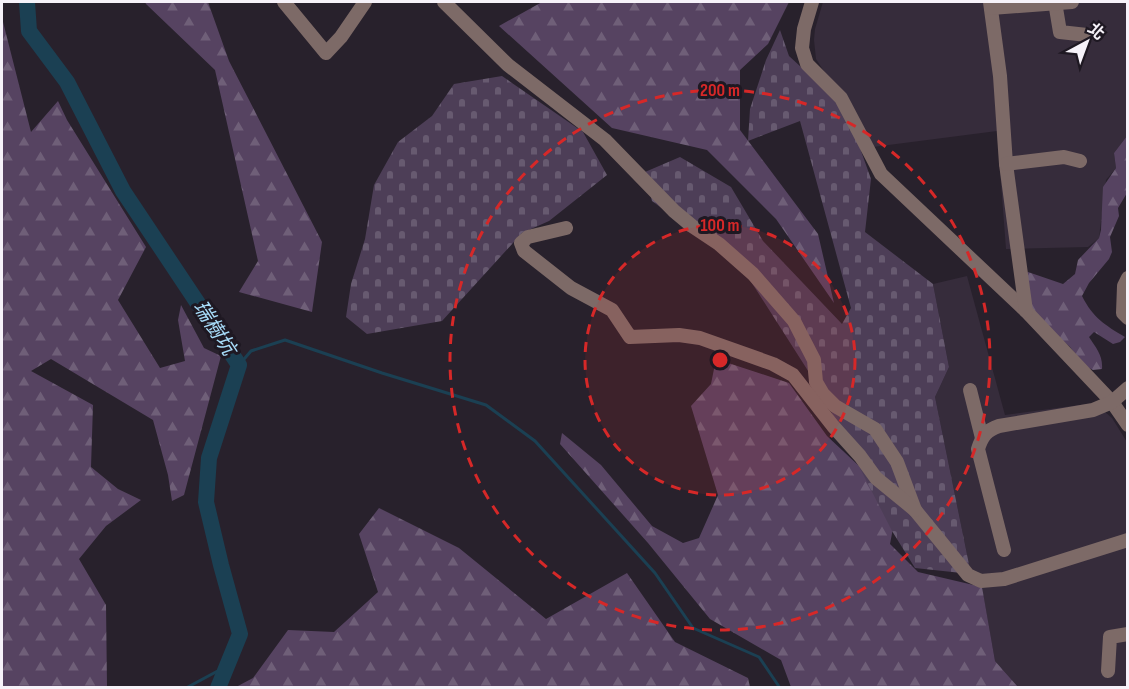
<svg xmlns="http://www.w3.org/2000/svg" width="1129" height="689" font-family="'Sofia Sans Condensed','Noto Sans TC',sans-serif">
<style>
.built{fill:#362c3b}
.forest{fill:url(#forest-firs)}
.cemetery{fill:url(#cemetery-stones)}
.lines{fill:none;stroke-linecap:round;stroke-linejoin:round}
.stream{stroke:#1b4053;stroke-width:3}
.river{stroke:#1b4053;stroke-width:16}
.minor{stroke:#7d6a67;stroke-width:14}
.ring{fill:none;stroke:#d62828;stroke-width:3;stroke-dasharray:10 8}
.labels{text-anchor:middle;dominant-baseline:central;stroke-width:6;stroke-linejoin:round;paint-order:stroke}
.water-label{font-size:20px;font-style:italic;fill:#a8dcf9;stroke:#1e1822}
.centre{fill:#d62828;stroke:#1e1822;stroke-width:3}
.ring-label{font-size:18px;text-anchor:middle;font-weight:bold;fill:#d62828;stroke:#1e1822;stroke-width:6;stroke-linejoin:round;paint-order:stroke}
</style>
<defs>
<pattern id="forest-firs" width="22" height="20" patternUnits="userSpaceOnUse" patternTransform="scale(1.5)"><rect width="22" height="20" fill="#564361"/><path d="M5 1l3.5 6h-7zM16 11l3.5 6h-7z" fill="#6f5f78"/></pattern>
<pattern id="cemetery-stones" width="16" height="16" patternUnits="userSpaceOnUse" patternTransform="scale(1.5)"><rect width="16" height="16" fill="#4d3e57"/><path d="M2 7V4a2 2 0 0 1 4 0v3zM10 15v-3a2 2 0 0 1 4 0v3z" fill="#675a70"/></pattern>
</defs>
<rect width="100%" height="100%" fill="#28212c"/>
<!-- built -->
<g class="built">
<path d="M823,2H1127V136L1114,153L1116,168L1106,180L1099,238L1088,247L1006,249L997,131L873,147L816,59L814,40L815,29Z"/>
<path d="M967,276L1005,415L1087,404L1098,406L1112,418L1127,442V687H1018L995,661L982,588L971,574L935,397L949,367L933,284Z"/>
</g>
<!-- forest -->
<g class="forest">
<path d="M145,2H208L229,61L322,242L312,312L239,292L258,261L215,70L146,4Z"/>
<path d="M542,2H789L768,44L740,70V130L818,234L834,303L776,219L707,150L612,128L499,26Z"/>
<path d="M2,18L31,132L58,101L67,120L146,247L118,300L160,368L185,361L178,320L181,305L204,348L221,356L184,495L172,501L168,475L153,420L51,359L31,371L93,405L91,467L118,489L141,500L106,526L79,559L106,605L107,687H2Z"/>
<path d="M1127,136V193L1118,208L1119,216L1110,237L1112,252L1109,259L1089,283L1082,296C1093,318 1105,325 1125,337L1120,342L1113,344L1094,332L1089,337C1096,348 1103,355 1102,369L1093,370L1085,366L1070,347L1038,319L1025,299L1022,277L1028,272L1063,284L1075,274L1078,260L1099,238L1101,230L1103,187L1116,168L1114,153Z"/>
<path d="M716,359L789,383L827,436L890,495L897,507L890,544L918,572L982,587L995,661L1018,687H791L781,660L710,619L648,543L560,444L562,433L601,465L652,526L683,543L699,538L718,495L691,406L711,384Z"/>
<path d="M379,508L459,548L546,619L627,573L675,642L748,678L750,687H236L253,678L288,630L334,632L378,592L359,534Z"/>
</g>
<!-- cemetery -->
<g class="cemetery">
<path d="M780,30L789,56L826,90L850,120L871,179L865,232L933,284L949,367L935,397L971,574L915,568L892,531L819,388L743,269L652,201L645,172L680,157L731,187L763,241L842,324L851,308L800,121L748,141L750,109L766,60Z"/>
<path d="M502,76L583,132L607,175L549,221L522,233L442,321L367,334L346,317L351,284L365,239L374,185L398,142L432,116L454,84Z"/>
</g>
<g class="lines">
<!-- stream -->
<g class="stream">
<path d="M239,365L251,351L285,340L382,373L486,405L535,441L655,573L693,628L759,657L780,688"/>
<path d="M186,688L227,666"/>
</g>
<!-- river -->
<path class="river" d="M27,2L29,31L67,82L123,191L239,365L209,458L206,502L221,565L240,634L218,688"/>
<!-- minor -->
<g class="minor">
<path d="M284,2L326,53L341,37L365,2"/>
<path d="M444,2L508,65L605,140L674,211L692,226L719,244L753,274L794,321L814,360L816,382L823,394L835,406L875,429L897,462L915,510L968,575L981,581L1004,579L1128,540"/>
<path d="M812,2L804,29L802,48L807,64L841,98L881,174L1026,311L1112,402L1128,425"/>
<path d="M990,2L1000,76L1006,164L1026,311"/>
<path d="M1055,2L1060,32L1087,35"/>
<path d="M991,8L1072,2"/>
<path d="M1006,164L1064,157L1080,161"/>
<path d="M566,228L528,237L521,243L524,251L571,288L612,310L630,337L679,335L700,338L773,364L793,375L833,426L860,456L876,478L915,510"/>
<path d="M1128,278L1124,286L1123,313L1128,318"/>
<path d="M970,390L982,438"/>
<path d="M1004,550L978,449C982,436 987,430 999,426L1093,410L1112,402L1128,388"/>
<path d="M1108,671L1110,637L1128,634"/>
</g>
</g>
<!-- distance rings -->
<circle cx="720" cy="360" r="135" fill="#d62828" fill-opacity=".12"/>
<g class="ring">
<circle cx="720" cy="360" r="135"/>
<circle cx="720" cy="360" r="270"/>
</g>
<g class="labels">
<!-- water labels -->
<g class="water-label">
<text transform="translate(214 328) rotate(57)">瑞樹坑</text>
</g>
</g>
<circle cx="720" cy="360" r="9" class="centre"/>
<g class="ring-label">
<text x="720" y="96">200 m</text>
<text x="720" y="231">100 m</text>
</g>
<!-- border -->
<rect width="1129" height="689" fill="none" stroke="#f6f2f9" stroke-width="6"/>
<!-- north arrow -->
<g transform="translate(1087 42) rotate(41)" stroke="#1e1822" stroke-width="4.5" paint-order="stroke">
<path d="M0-4.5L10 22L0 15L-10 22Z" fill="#f6f2f9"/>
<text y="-9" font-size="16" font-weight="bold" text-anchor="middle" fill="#f6f2f9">北</text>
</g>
</svg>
